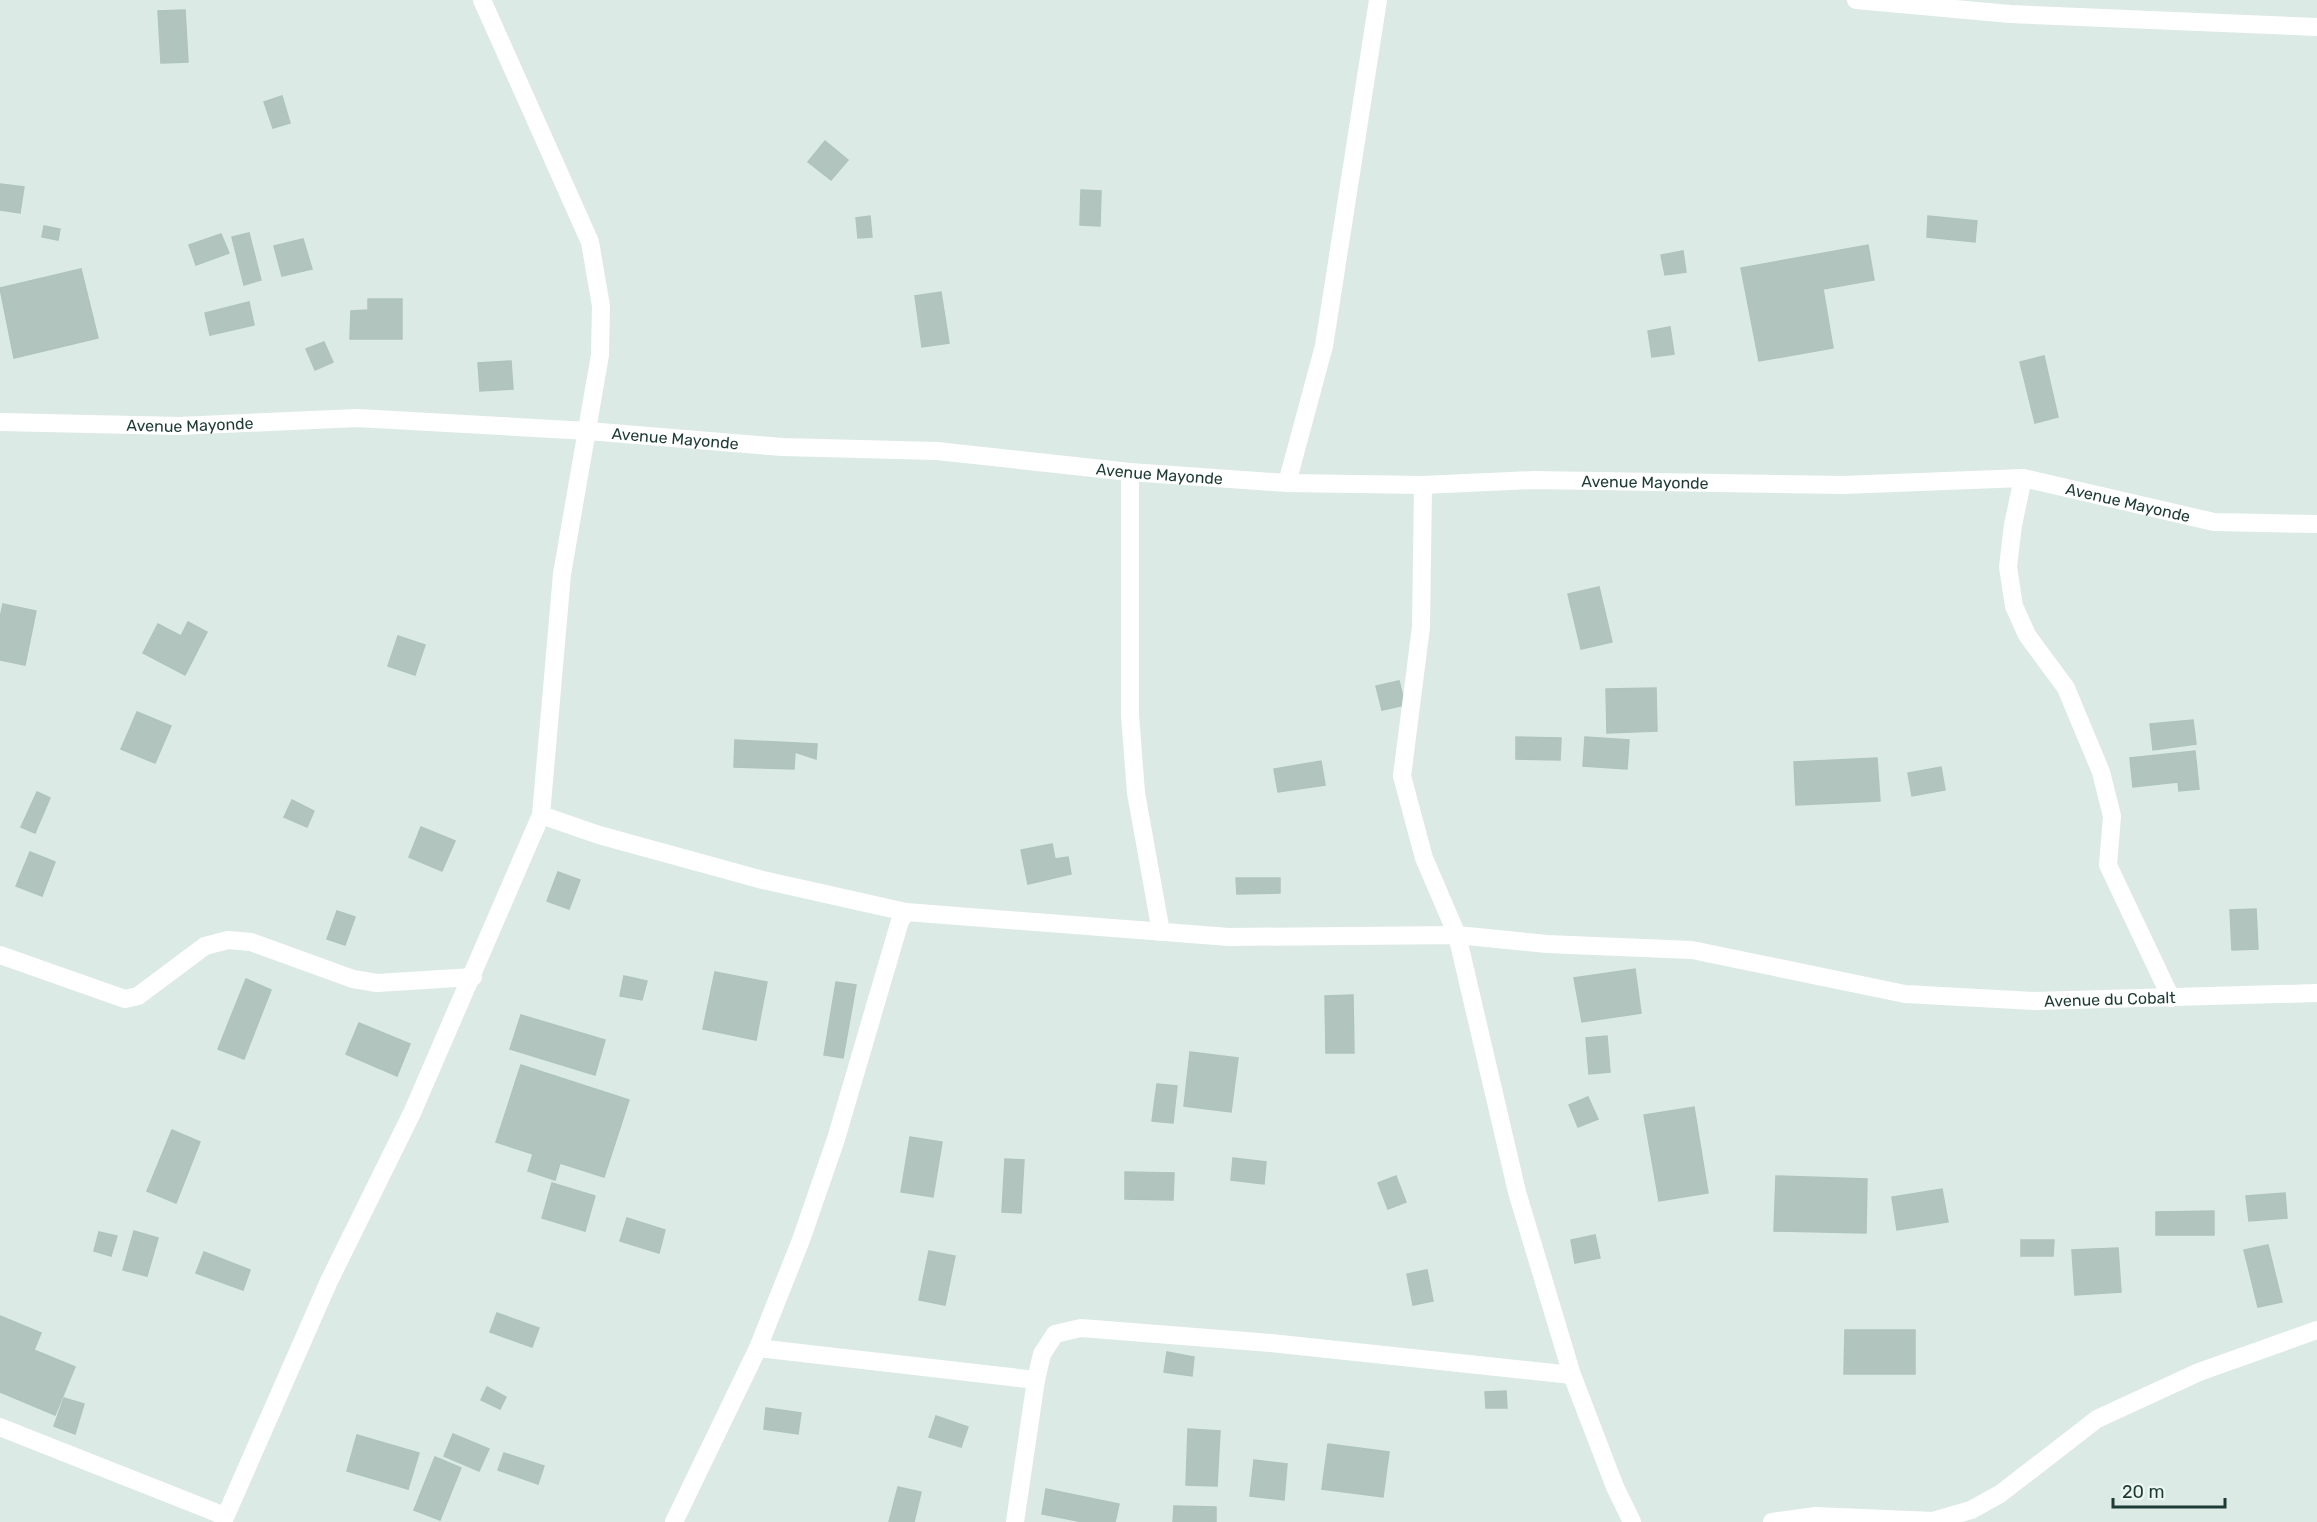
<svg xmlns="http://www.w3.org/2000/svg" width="2317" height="1522" font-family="Rubik,sans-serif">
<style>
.building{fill:#b1c5be;stroke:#aec4bc;stroke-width:1.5}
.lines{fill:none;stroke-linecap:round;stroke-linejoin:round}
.minor{stroke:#fff;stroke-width:18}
.labels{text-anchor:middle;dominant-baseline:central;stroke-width:4.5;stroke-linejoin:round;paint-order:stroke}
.street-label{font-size:16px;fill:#1d3b34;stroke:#ecf7f2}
</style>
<rect width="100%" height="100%" fill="#dceae5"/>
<!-- building -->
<g class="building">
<path d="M185,10L188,62L161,63L158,11Z"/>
<path d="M282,96L290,123L273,128L264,102Z"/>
<path d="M825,141L848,160L831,180L808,162Z"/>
<path d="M0,184L24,187L20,213L0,210Z"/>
<path d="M1081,190L1101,191L1100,226L1080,225Z"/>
<path d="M870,216L872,237L858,238L856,218Z"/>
<path d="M1928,216L1977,221L1975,242L1927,237Z"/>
<path d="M44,226L60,229L58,240L42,237Z"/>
<path d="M249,233L261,280L244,285L232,237Z"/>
<path d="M221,234L229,253L196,265L189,245Z"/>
<path d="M303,239L312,269L282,276L274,246Z"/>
<path d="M1868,245L1874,280L1823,289L1833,348L1759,361L1741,268Z"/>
<path d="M1683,251L1686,272L1665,275L1661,255Z"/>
<path d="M81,269L98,338L14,358L0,288Z"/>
<path d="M941,292L949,343L922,347L915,296Z"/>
<path d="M368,299H402V339H350L351,311L368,310Z"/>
<path d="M249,302L254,325L210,335L205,313Z"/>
<path d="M1670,327L1674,354L1652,357L1648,331Z"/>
<path d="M324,342L333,362L315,370L306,349Z"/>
<path d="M2044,356L2058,417L2035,423L2020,362Z"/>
<path d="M511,361L513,389L480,391L478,363Z"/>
<path d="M1599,587L1612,642L1581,649L1568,594Z"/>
<path d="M3,604L36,611L25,665L0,660V618Z"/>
<path d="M188,622L207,632L185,675L143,653L158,624L181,636Z"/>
<path d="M398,636L425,645L415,675L388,666Z"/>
<path d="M1399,681L1405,705L1382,710L1376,686Z"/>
<path d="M1656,688L1657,731L1607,733L1606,689Z"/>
<path d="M137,712L171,726L155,763L121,749Z"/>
<path d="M2193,720L2196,744L2153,750L2150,724Z"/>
<path d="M1516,737L1561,738L1560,760L1516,759Z"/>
<path d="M1585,737L1629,740L1627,769L1583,766Z"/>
<path d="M735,740L817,744L816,759L795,752L794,769L734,767Z"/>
<path d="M2195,751L2199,789L2179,791L2178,782L2133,787L2130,758Z"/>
<path d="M1877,758L1880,801L1796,805L1794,762Z"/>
<path d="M1321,761L1325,785L1278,792L1274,769Z"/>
<path d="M1941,767L1945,790L1912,796L1908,773Z"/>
<path d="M37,792L50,798L35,833L21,827Z"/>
<path d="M292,800L314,811L307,827L284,817Z"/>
<path d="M421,827L455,841L442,871L409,857Z"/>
<path d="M1052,844L1055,859L1068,857L1071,874L1028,884L1021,850Z"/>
<path d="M30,852L55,862L42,896L16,886Z"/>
<path d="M558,872L580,880L569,909L547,901Z"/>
<path d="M1236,878H1280V893L1237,894Z"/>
<path d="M2256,909L2258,949L2232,950L2230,910Z"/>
<path d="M337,911L355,917L345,945L327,939Z"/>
<path d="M1635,969L1641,1013L1582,1022L1574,978Z"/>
<path d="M715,972L767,982L756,1040L703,1029Z"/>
<path d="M624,976L647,981L642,1000L620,996Z"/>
<path d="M246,979L271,990L244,1059L218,1049Z"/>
<path d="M836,982L856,985L843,1058L824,1055Z"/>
<path d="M1353,995L1354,1053H1326L1325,996Z"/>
<path d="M521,1015L605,1040L595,1075L510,1049Z"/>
<path d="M359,1023L410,1044L397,1076L346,1054Z"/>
<path d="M1607,1036L1610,1072L1589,1074L1586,1038Z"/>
<path d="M1190,1052L1238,1058L1231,1112L1184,1106Z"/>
<path d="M521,1065L629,1100L604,1177L560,1163L555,1180L528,1171L533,1154L496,1142Z"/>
<path d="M1157,1084L1177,1086L1173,1123L1152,1121Z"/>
<path d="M1588,1097L1598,1119L1578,1127L1569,1105Z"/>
<path d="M1694,1107L1708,1193L1659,1201L1644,1115Z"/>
<path d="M172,1130L200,1142L176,1203L147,1191Z"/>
<path d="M910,1137L942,1142L933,1197L901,1192Z"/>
<path d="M1233,1158L1266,1162L1264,1184L1231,1180Z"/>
<path d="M1005,1159L1024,1160L1021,1213L1002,1212Z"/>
<path d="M1125,1172L1174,1173L1173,1200L1125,1199Z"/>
<path d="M1396,1176L1406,1202L1388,1209L1378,1183Z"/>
<path d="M1776,1176L1867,1179L1866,1233L1774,1231Z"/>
<path d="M552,1183L595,1196L585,1231L542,1218Z"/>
<path d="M1942,1189L1948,1222L1897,1230L1892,1197Z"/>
<path d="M2285,1193L2287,1218L2249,1221L2246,1196Z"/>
<path d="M2214,1211V1235H2156V1212Z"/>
<path d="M627,1218L665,1230L659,1253L620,1241Z"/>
<path d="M134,1231L158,1238L147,1276L123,1270Z"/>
<path d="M99,1232L117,1236L111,1256L94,1251Z"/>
<path d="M1595,1235L1600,1258L1575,1263L1571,1240Z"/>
<path d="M2021,1240H2054L2053,1256H2021Z"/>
<path d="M2268,1245L2282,1302L2258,1307L2244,1250Z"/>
<path d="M2118,1248L2121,1292L2075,1295L2072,1250Z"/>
<path d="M929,1251L955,1256L945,1305L919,1300Z"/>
<path d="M204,1252L250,1270L243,1290L196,1273Z"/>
<path d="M1427,1270L1433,1301L1413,1305L1407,1274Z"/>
<path d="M497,1313L539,1328L532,1347L490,1332Z"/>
<path d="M0,1316L41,1333L34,1350L75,1367L55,1415L0,1392Z"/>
<path d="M1845,1330H1915V1374H1844Z"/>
<path d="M1167,1352L1194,1357L1192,1376L1164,1372Z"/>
<path d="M487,1387L506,1397L500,1409L481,1400Z"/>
<path d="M1506,1391L1507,1408H1486L1485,1392Z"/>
<path d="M64,1398L84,1404L75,1434L54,1426Z"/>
<path d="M766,1408L801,1413L798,1434L764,1429Z"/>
<path d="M936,1416L968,1427L961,1447L929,1437Z"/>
<path d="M1188,1429L1220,1431L1217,1486L1186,1485Z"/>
<path d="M453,1434L489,1449L479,1471L444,1456Z"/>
<path d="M357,1435L419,1453L408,1489L347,1471Z"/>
<path d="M1328,1444L1389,1452L1383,1497L1322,1489Z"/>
<path d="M504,1453L544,1466L538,1484L498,1470Z"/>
<path d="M435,1457L461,1468L440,1520L414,1510Z"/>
<path d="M1254,1460L1287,1464L1284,1500L1250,1496Z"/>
<path d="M898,1487L921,1492L914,1522H889Z"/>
<path d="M1046,1489L1119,1504L1115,1522H1083L1042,1514Z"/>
<path d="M1174,1506L1216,1507V1522H1173Z"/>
</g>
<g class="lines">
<!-- minor -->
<g class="minor">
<path d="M1856,0L2010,14L2317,27"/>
<path id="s1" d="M0,422L179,426L357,418L588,431L782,447L937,451L1130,472L1287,483L1423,485L1533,480L1843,485L2023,478L2214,522L2317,524"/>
<path d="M1130,472V715L1136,793L1161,932"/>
<path d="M2023,478L2013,525L2008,567L2014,606L2027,635L2066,688L2101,772L2112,816L2108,865L2171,998"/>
<path d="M1287,483L1324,346L1378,0"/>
<path d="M1423,485L1421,627L1402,776L1424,858L1457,935L1517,1192L1572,1375L1615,1487L1632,1522"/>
<path id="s2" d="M541,815L599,835L763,880L906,912L1229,937L1457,935L1547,944L1692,950L1905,994L2035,1001L2317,993"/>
<path d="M0,955L125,999L138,996L205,946L228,940L251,942L353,979L377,983L473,977"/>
<path d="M758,1348L1036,1380"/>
<path d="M0,1427L225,1516"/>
<path d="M223,1522L329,1281L412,1113L541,815L562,574L600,355L601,306L590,242L482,0"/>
<path d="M674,1522L758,1348L801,1240L836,1139L900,921L906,912"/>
<path d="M1015,1522L1036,1380L1042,1354L1055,1334L1081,1328L1271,1343L1572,1375"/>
<path d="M1772,1522L1816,1516L1933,1521L1971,1510L2000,1494L2097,1419L2199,1372L2317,1330"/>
</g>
</g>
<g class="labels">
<!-- street labels -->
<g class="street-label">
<text stroke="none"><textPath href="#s1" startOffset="190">Avenue Mayonde</textPath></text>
<text stroke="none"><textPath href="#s1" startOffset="676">Avenue Mayonde</textPath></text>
<text stroke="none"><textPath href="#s1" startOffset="1162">Avenue Mayonde</textPath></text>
<text stroke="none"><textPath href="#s1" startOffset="1648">Avenue Mayonde</textPath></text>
<text stroke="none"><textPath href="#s1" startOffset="2134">Avenue Mayonde</textPath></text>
<text stroke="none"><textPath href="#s2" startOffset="1588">Avenue du Cobalt</textPath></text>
</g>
</g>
<!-- scale -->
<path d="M2113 1498v9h112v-9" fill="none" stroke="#1d3b34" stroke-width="3"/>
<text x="2122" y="1498" font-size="18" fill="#1d3b34" stroke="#ecf7f2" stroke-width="4.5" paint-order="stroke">20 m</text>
</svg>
